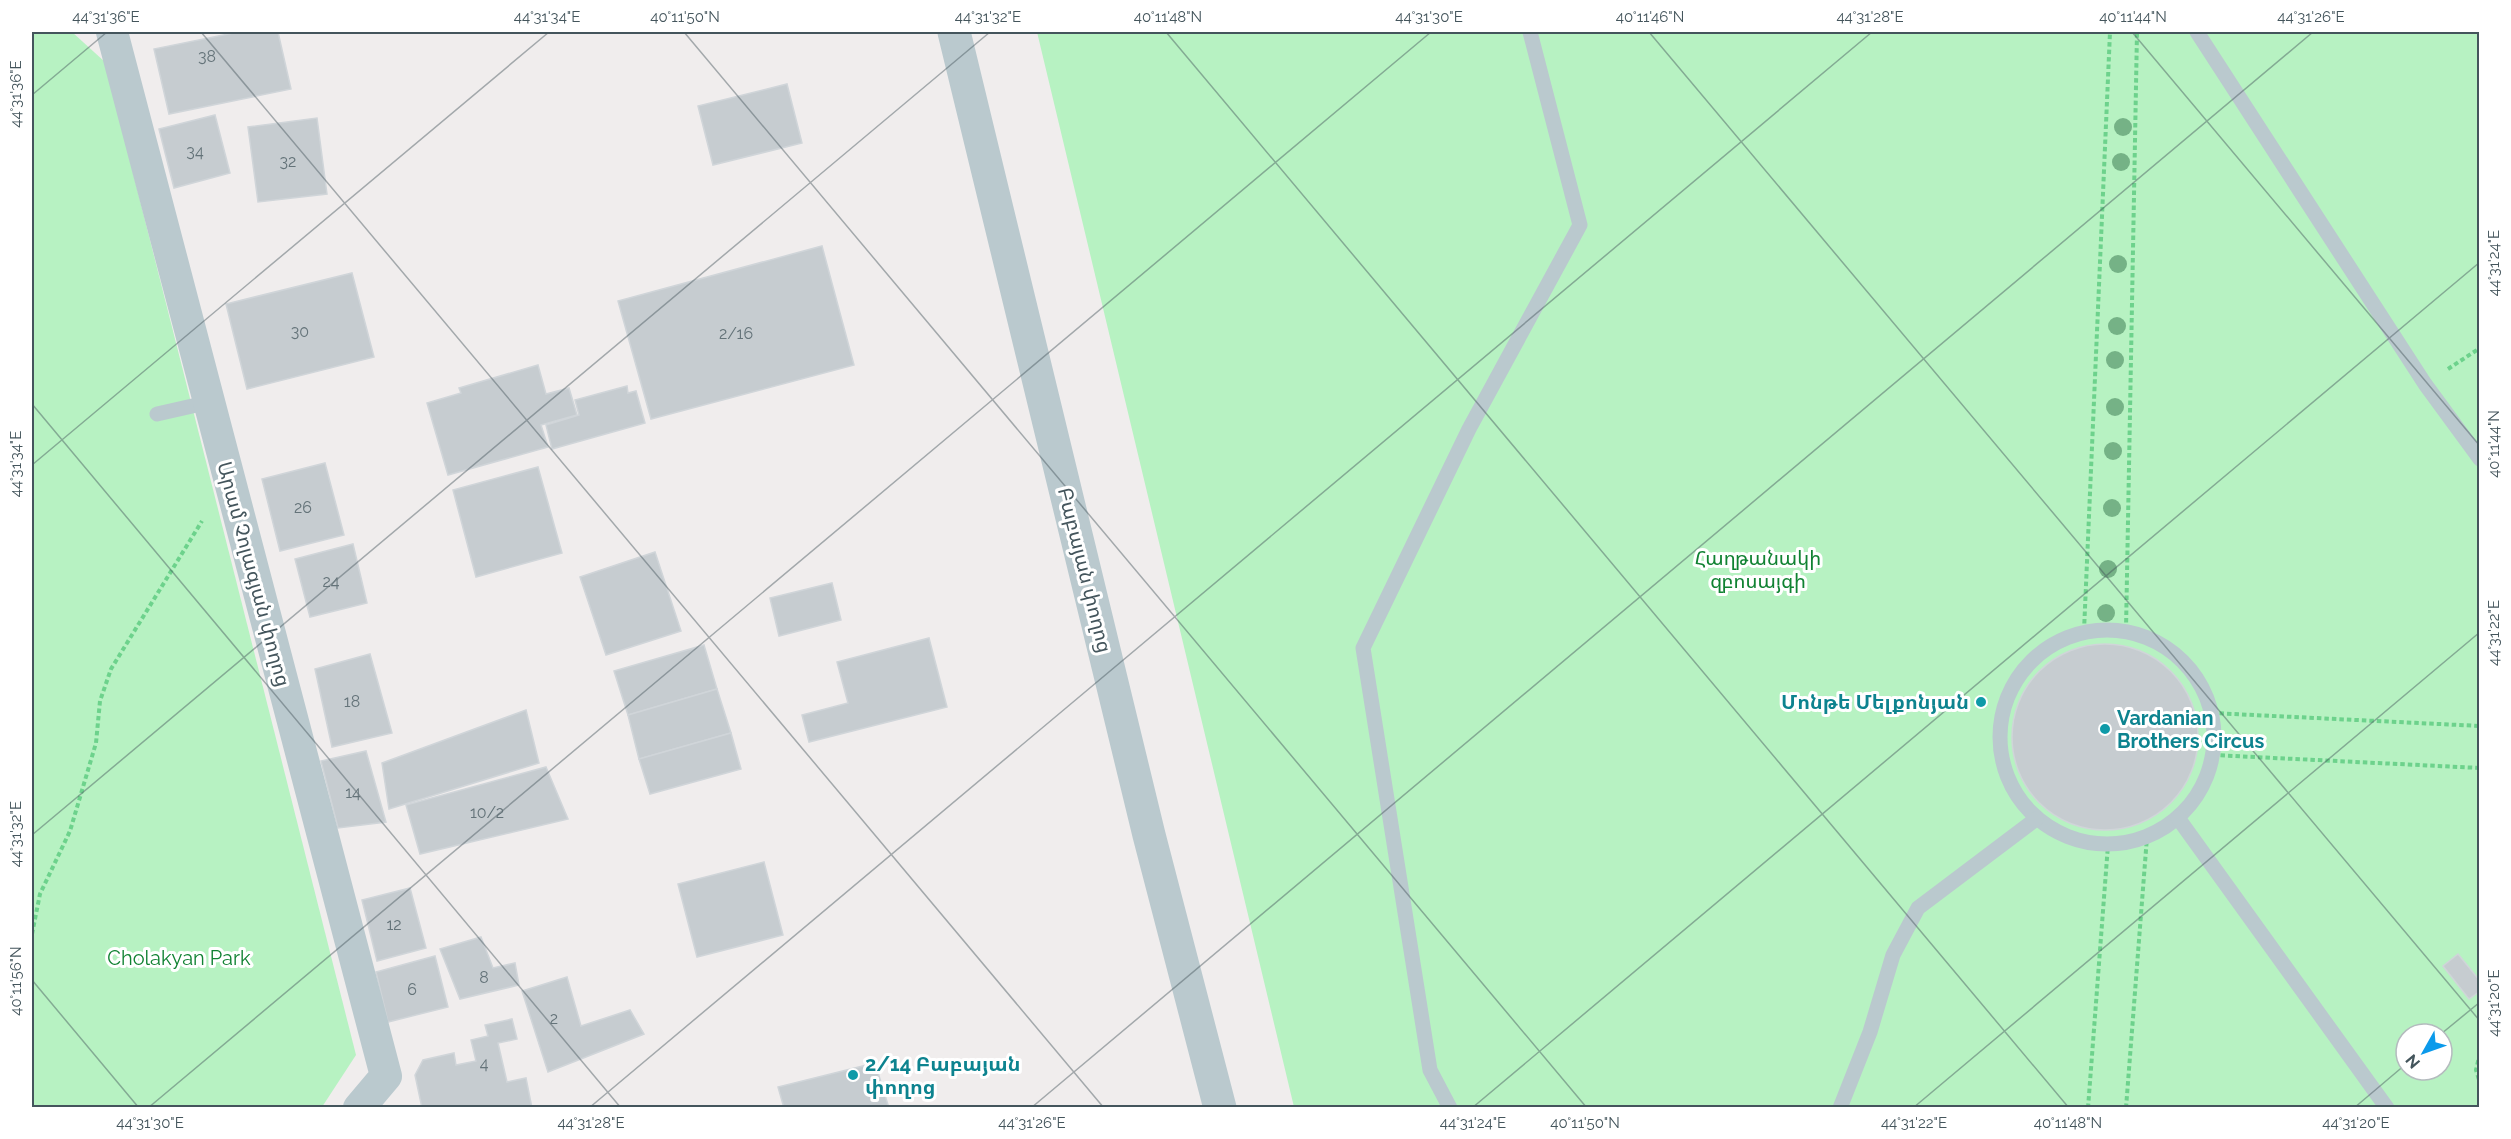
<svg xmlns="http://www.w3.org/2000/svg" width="2511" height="1139" font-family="Raleway,'Noto Sans Armenian',sans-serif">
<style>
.park{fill:#b7f2c2;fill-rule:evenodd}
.building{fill:#c6ccd0;stroke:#d0d5d9;stroke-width:1.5}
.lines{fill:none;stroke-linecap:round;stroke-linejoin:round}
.path{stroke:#6dd28c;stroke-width:4;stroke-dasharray:4.5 3;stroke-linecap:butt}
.service{stroke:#bac9ce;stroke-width:15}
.minor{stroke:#bac9ce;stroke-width:32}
.tertiary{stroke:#bac9ce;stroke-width:33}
.tree{fill:#75b286}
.ticks{fill:none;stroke:#44555c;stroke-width:1.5;stroke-opacity:0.45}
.culture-dot{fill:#0f9aa8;stroke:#fff;stroke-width:2}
.labels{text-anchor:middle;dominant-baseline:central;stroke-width:6;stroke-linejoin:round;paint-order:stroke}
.number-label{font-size:16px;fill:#647379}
.park-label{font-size:20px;fill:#108232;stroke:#fff}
.street-label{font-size:20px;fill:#44555c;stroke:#fff}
.culture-label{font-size:20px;font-weight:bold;fill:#0d838f;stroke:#fff;text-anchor:start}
.neatline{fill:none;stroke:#44555c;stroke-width:2}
.ticks-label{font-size:15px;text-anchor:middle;fill:#44555c}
</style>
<rect width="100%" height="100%" fill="#f0eded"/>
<!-- park -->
<g class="park">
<path d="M32,32H72L105,62L356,1055L322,1107H32Z"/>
<path d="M1037,32H2479V1107H1294ZM2406,1034H2442V1070H2406Z"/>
</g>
<!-- building -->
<g class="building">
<path d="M238,32H278L291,89L169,114L154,49Z"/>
<path d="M787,84L802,143L713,165L698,106Z"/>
<path d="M215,115L230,173L174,188L159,129Z"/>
<path d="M317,118L327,194L258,202L248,127Z"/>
<path d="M822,246L854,365L651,419L618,301Z"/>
<path d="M352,273L374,357L247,389L226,304Z"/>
<path d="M538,365L546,394L569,388L577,415L541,425L548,447L448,475L427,403L461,393L459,388Z"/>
<path d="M627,386L628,393L636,391L645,423L552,449L546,425L579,415L575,400Z"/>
<path d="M325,463L344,535L280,551L262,479Z"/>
<path d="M538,467L562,553L476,577L453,490Z"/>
<path d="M353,544L367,603L310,617L295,559Z"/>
<path d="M655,552L681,631L606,655L580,577Z"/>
<path d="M832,583L841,620L779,636L770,598Z"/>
<path d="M929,638L947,707L809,742L802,715L848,703L837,662Z"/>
<circle cx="2105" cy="737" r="93"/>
<path d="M704,645L717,689L628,715L614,671Z"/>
<path d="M370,654L392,733L332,747L315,669Z"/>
<path d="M717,689L731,733L639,759L628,715Z"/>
<path d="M526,710L539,763L389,809L382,763Z"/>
<path d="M731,733L741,769L650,794L639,759Z"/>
<path d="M366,751L386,822L338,828L321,761Z"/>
<path d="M546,767L568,819L420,854L406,805Z"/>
<path d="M764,862L783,935L697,957L678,884Z"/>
<path d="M410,888L426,948L377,961L362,900Z"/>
<path d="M481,937L493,968L515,963L519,985L460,999L440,949Z"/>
<path d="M2458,954L2480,981V991L2469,999L2443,966Z"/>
<path d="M435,956L448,1007L388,1022L376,972Z"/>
<path d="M567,977L581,1026L630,1010L644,1034L548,1072L522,991Z"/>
<path d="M512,1019L517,1039L498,1043L507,1082L526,1078L532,1108H422L415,1075L423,1060L454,1053L456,1065L476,1061L471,1040L488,1036L485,1025Z"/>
<path d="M875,1063L889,1108H784L778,1087Z"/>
</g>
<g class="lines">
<!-- path -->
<g class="path">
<path d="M2448,369L2480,348"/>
<path d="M2126,630L2137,32"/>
<path d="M2084,631L2110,32"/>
<path d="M2212,713L2480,726"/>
<path d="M2213,755L2480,768"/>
<path d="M32,934L40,894L70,831L96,743L100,701L111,669L202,521"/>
<path d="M2480,1053L2476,1070L2480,1083"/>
<path d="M2088,1108L2108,845"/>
<path d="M2126,1108L2147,837"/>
</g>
<!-- service -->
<g class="service">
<path d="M2197,32L2425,384L2480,459"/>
<path d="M157,414L210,402"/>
<circle cx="2107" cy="737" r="107"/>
<path d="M2178,818L2387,1108"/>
<path d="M1450,1108L1430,1070L1363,648L1469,429L1580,225L1530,32"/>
<path d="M1840,1108L1870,1032L1893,955L1918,908L2036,819"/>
</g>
<!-- minor -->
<path class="minor" d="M112,32L386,1076L359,1108"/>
<!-- tertiary -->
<path class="tertiary" d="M954,32L1149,835L1220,1108"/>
</g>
<!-- trees -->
<g class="tree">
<circle cx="2123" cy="127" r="9"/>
<circle cx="2121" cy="162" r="9"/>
<circle cx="2118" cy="264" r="9"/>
<circle cx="2117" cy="326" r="9"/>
<circle cx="2115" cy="360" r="9"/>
<circle cx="2115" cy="407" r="9"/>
<circle cx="2113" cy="451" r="9"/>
<circle cx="2112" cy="508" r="9"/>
<circle cx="2108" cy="569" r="9"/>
<circle cx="2106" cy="613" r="9"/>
</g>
<!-- ticks -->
<path class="ticks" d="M201,32L1104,1108M684,32L1587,1108M1166,32L2069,1108M1649,32L2480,1021M2132,32L2480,446M32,95L107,32M32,404L621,1108M32,465L549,32M32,835L990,32M32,980L139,1108M2441,1034L2480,1002M148,1108L1431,32M589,1108L1872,32M1031,1108L2313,32M1472,1108L2480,262M1913,1108L2480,632M2354,1108L2406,1064"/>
<!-- markers -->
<g class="culture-dot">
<circle cx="1981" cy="702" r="6"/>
<circle cx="2105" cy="729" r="6"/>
<circle cx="853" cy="1075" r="6"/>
</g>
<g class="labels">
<!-- number labels -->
<g class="number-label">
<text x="207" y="56">38</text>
<text x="195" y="151">34</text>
<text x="288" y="161">32</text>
<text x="300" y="331">30</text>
<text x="736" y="333">2/16</text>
<text x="303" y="507">26</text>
<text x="331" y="581">24</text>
<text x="352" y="701">18</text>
<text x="353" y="792">14</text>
<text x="487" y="812">10/2</text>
<text x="394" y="924">12</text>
<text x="484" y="977">8</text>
<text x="412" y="989">6</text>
<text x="554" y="1018">2</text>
<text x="484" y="1063">4</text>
</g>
<!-- park labels -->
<g class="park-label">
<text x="1758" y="558">Հաղթանակի<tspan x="1758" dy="23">զբոսայգի</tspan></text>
<text x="179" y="958">Cholakyan Park</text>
</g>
<!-- street labels -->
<g class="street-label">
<text transform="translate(1085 570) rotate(76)">Բաբայան փողոց</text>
<text transform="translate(254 574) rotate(75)">Արամ Չոլագյան փողոց</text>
</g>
<!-- culture labels -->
<g class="culture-label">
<text x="1969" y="702" text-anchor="end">Մոնթե Մելքոնյան</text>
<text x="2117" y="718">Vardanian<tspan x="2117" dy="23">Brothers Circus</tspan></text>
<text x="865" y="1064">2/14 Բաբայան<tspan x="865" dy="23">փողոց</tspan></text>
</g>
</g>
<!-- border -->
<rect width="2511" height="1139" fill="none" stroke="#ffffff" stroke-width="66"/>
<!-- north arrow -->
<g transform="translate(2424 1052) rotate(230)"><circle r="28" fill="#ffffff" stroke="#b4bbbe" stroke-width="1.5"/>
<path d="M0-4.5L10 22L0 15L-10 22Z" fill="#0b9aeb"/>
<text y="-9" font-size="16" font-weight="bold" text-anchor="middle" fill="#44555c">N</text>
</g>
<rect x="33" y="33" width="2445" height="1073" class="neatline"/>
<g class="ticks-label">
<text x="106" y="22">44°31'36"E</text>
<text x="547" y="22">44°31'34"E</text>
<text x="685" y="22">40°11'50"N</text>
<text x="988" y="22">44°31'32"E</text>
<text x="1168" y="22">40°11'48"N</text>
<text x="1429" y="22">44°31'30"E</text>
<text x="1650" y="22">40°11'46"N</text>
<text x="1870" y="22">44°31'28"E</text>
<text x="2133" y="22">40°11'44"N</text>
<text x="2311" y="22">44°31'26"E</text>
<text transform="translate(16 94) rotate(-90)" y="5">44°31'36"E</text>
<text transform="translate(2494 263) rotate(-90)" y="5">44°31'24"E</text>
<text transform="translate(2494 444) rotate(-90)" y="5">40°11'44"N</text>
<text transform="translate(16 464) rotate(-90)" y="5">44°31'34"E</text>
<text transform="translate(2494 633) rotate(-90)" y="5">44°31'22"E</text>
<text transform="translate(16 834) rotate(-90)" y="5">44°31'32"E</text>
<text transform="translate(16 981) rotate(-90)" y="5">40°11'56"N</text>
<text transform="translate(2494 1003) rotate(-90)" y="5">44°31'20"E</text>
<text x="150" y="1128">44°31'30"E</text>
<text x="591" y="1128">44°31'28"E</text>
<text x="1032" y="1128">44°31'26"E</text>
<text x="1473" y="1128">44°31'24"E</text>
<text x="1585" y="1128">40°11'50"N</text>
<text x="1914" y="1128">44°31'22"E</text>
<text x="2068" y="1128">40°11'48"N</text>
<text x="2356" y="1128">44°31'20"E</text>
</g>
</svg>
